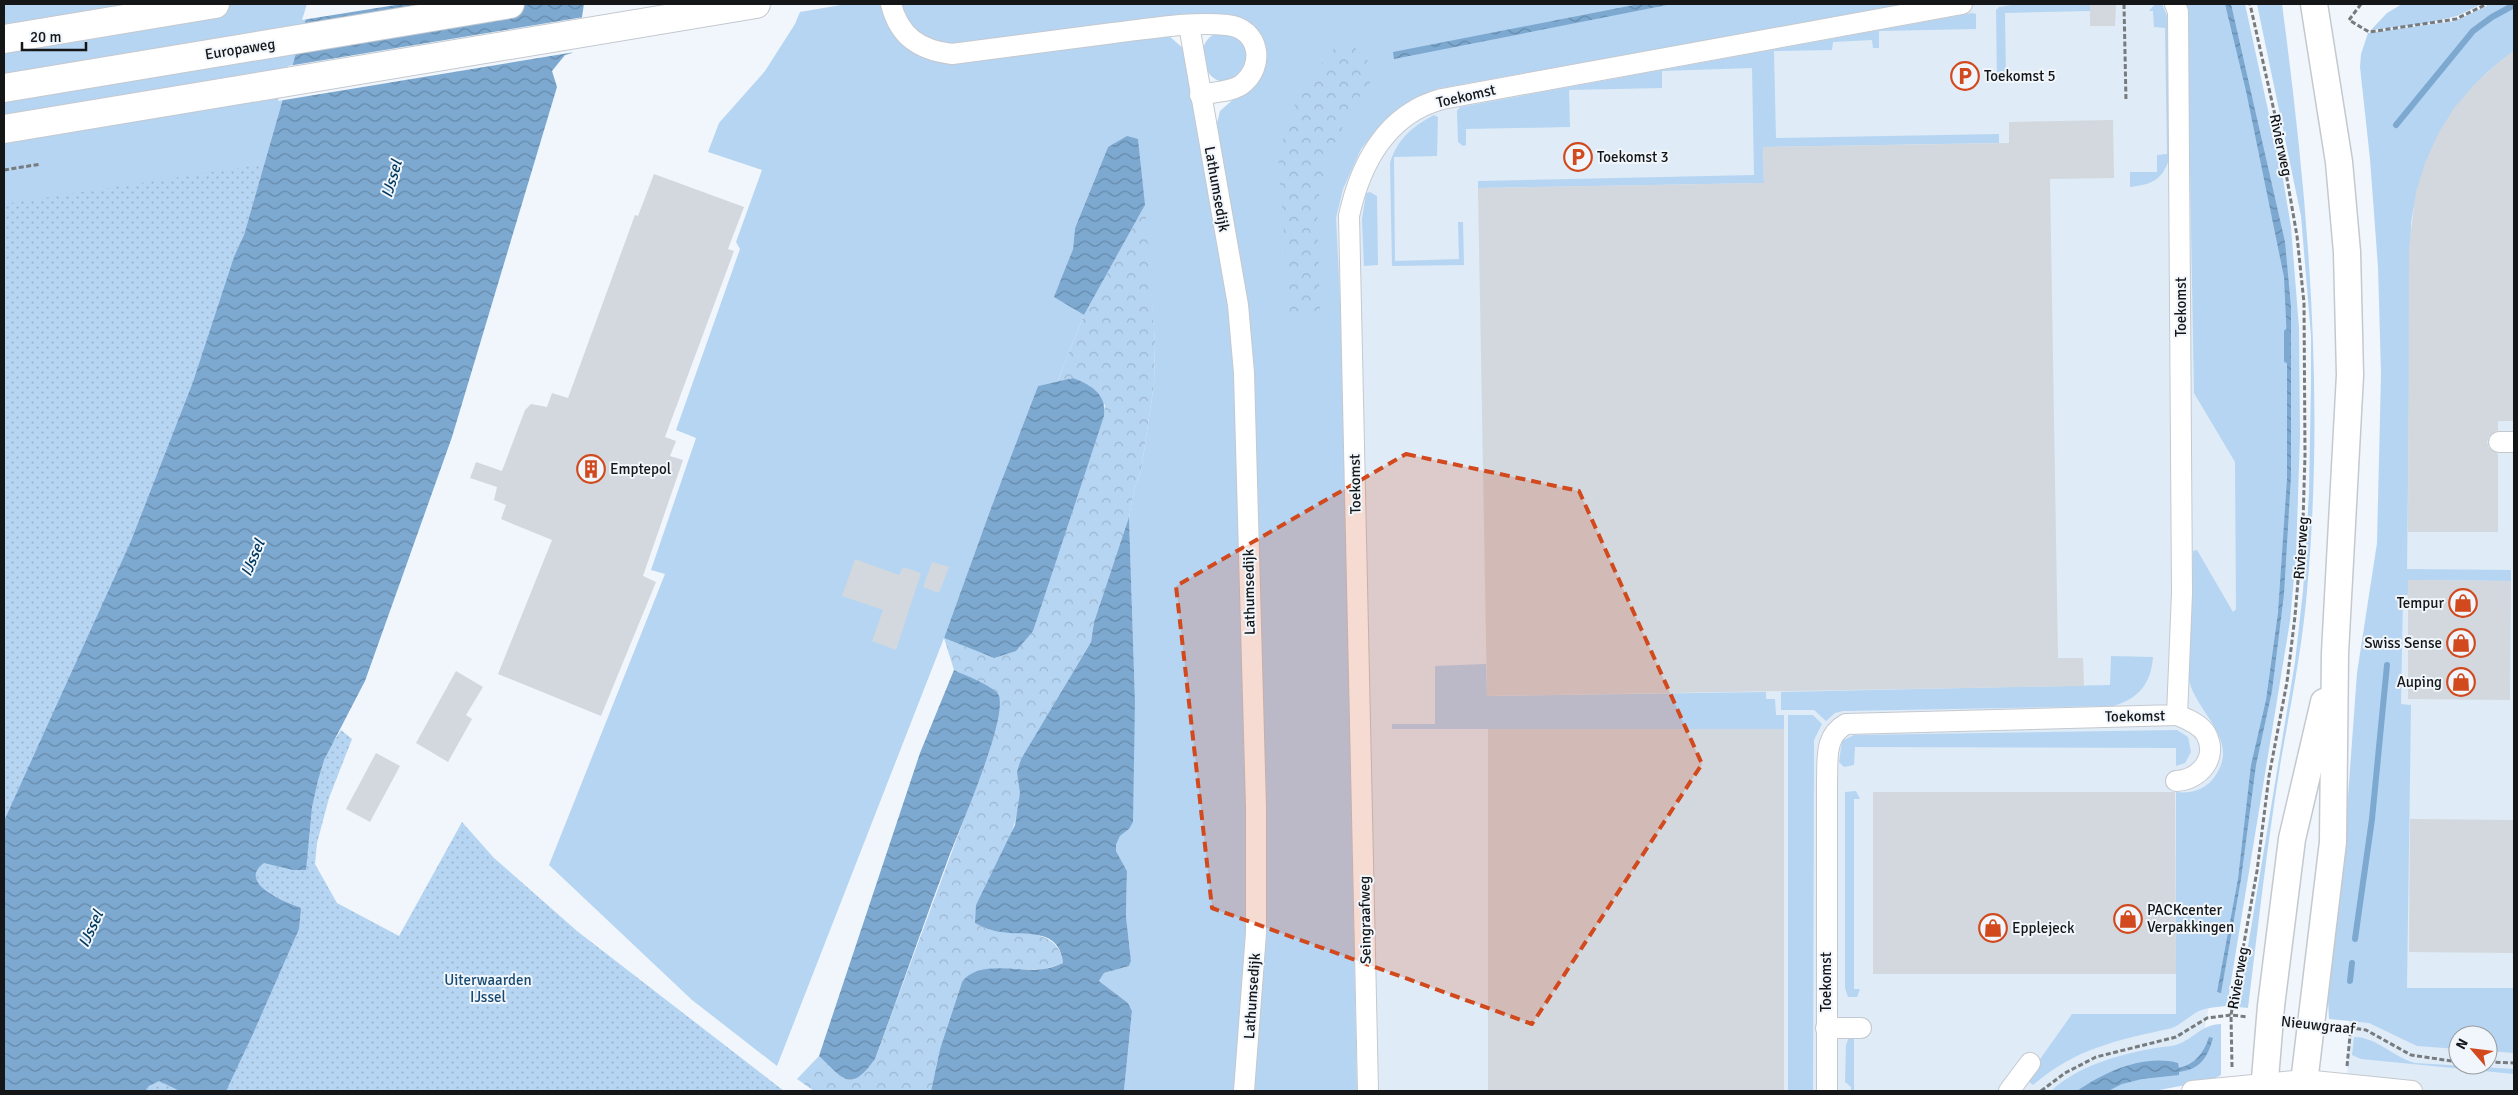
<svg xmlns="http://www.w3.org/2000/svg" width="2518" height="1095" font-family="Signika,sans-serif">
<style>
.built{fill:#dfebf6;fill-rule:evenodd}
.grass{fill:#b6d5f2}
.forest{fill:url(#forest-crowns)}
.park{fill:url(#park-dots)}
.water{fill:url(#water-waves)}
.pier{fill:#f0f6fb}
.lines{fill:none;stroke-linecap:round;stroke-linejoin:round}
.stream{stroke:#7da9d1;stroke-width:6}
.building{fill:#d2d8dd}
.minor-casing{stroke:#c4c9cf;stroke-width:22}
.major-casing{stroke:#c4c9cf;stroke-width:29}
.highway-casing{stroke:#c4c9cf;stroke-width:30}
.path{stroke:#777b7e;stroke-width:3;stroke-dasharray:5 2.5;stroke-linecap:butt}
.minor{stroke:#fff;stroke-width:20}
.major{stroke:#fff;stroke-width:26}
.highway{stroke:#fff;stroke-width:28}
.marked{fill:#d1491d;fill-opacity:0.2;stroke:#d1491d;stroke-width:4;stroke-dasharray:10 6;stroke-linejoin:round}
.labels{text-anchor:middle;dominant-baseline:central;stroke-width:4;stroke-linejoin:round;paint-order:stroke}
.street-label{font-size:15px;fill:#141618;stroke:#f0f6fb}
.poi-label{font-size:15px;fill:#141618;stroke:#f0f6fb;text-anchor:start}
.park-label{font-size:15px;fill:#184971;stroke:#f0f6fb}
.water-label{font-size:16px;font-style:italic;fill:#01375d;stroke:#f0f6fb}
</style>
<defs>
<pattern id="forest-crowns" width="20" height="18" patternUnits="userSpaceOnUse" patternTransform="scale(1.25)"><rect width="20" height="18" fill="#b6d5f2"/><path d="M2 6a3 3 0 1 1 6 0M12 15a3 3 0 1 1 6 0" fill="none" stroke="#9cb6cf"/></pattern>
<pattern id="park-dots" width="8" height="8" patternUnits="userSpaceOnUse" patternTransform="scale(1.25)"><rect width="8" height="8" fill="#b6d5f2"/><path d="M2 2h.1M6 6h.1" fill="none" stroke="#9cb6cf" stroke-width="1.8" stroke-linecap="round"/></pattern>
<pattern id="water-waves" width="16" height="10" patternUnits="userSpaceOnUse" patternTransform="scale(1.25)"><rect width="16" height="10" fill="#7da9d1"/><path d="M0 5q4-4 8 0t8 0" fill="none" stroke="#6589a9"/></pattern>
</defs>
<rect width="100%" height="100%" fill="#f0f6fb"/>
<!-- built -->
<g class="built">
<path d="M1308,4H2228L2278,222L2215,973L2204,1032L2194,1044L2063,1091H1283Z"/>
<path d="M2514,5V1091H2347L2350,981L2372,819L2396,125ZM2458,1035H2488V1065H2458Z"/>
</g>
<!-- grass -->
<g class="grass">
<path d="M4,4H310L244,235L4,821Z"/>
<path d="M847,4H886L919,53L1168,35L1184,49L1231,298L1251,839L1245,1008L1237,1091H1124L1132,1011L1128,1003L1099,981L1104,973L1129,966L1131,961L1126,916L1127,871L1116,851V845L1120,836L1129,829L1135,701L1129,517L1134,490L1141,471L1154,384L1155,341L1138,139L1108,147L1075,228L1073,249L1055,297L1084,315L1057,382L1038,386L991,508L944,638L777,1066L692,1000L549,865L665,574L651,570L696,438L676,430L740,249L736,242L762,170L708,152L719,123L765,71L795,24L800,12Z"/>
<path d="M897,4H1909L1436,89L1394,113L1379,127L1361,149L1343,189L1336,218L1342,336L1357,1091H1248L1253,546L1215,131L1220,111L1254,81L1249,25L959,48L913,35Z"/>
<path d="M2017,4H2090V11L2005,13L2006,82H1997L1996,10L1999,7Z"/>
<path d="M2155,4H2162L2167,16L2169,160C2161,181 2152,184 2130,187V172H2157V155L2167,154L2165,28L2154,27L2153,11H2149Z"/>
<path d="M2187,4H2245L2283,179L2291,227L2299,328L2300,436L2296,556L2290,621L2227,1006C2218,1007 2208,1007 2199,1011C2189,1016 2182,1024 2172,1028C2118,1040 2076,1048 2033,1085L2026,1079L2072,1014H2176V792C2190,794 2204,790 2213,779C2244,740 2194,713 2188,676C2186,663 2188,648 2189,635C2190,607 2192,579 2193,551L2197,550L2233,612L2236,609L2235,462L2194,393Z"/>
<path d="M2257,4H2282C2308,199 2325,394 2307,591C2302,650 2290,708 2280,766C2267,846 2258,927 2248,1008L2238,1007L2295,662L2303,591L2309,493L2311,384V336L2301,216Z"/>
<path d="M2402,4H2482L2457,16L2423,24L2371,30L2387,13Z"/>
<path d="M2491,4H2514V51C2452,95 2424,149 2411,222L2407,569L2511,570V581L2408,580V595H2403L2401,704L2411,705L2407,988H2514V1053L2488,1051V1035H2458V1049L2417,1046L2369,1023L2329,1019L2328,999L2345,838L2357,673L2377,543L2381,374L2378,267L2370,159L2360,67L2361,54L2368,33L2455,21Z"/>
<path d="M1972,13L1976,14V29L1879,31V48H1873L1872,40L1833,42L1832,50L1774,51L1776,138L1999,134V143L1763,147L1764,183L1478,188V181L1754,175L1752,68L1662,71V88L1569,90L1570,127L1466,129V145L1463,146L1458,142L1457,111L1460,107Z"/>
<path d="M1231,32L1247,43L1249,66C1244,70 1237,79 1231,81C1205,89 1191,44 1215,34C1219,32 1226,33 1231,32Z"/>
<path d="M1434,115L1438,117L1437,156L1394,157L1395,261L1459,259L1458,222H1463L1464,265L1392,266L1390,163C1398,138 1412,127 1434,115Z"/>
<path d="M1370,192L1377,196L1378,265L1364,266L1362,220L1366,193Z"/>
<path d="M2111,656L2153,657C2151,683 2139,699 2113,706L1843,711L1835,713L1826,721L1814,710H1781V692L2110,685Z"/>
<path d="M1486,664L1487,696L1766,692V699H1775L1776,715H1784V729H1392V724H1435V666Z"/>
<path d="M1788,715H1813L1822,724L1814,740L1813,1091H1788Z"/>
<path d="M2177,730L2188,737L2191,752L2185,763L2176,766V748L1855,747L1854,765L1844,767L1839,762L1842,741L1854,735Z"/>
<path d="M1856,791L1860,799H1854V989H1860L1857,997H1848L1845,988V792Z"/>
<path d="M2221,1024V1075L2212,1080L2154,1091H2051C2078,1066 2115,1056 2150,1049C2158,1047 2168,1047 2176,1045C2194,1039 2202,1024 2221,1024Z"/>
<path d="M1849,1037H1854V1091H1851V1087L1845,1082L1846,1045Z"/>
<path d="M2354,1037C2377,1037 2393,1057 2415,1063L2514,1069V1074L2361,1059L2352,1055Z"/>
</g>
<!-- forest -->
<g class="forest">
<path d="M1340,41L1349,42L1376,69L1374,77L1353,106L1326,161L1317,207L1320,310L1290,315L1278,154L1299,93Z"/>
<path d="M1145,205L1155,341L1154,384L1141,471L1134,490L1129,517L1094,622L1091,642L1021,759C1018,772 1021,781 1020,793C1020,824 993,878 976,905L1000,932C1026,933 1059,931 1063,963L1045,969L984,970L962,982L940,1049L931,1091H814L797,1079L819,1056C844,1080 851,1093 875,1059L983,768L991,688L954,670L944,638L994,658L1104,416L1105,405L1073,378L1057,382L1084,315Z"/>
</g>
<!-- park -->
<g class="park">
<path d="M264,164C229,292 183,418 132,541C93,636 46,729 4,822V204Z"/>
<path d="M341,730L352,739L329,798L317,843L315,864L337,903L399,936L462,822L494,858L577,931L784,1091H141L252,868Z"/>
</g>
<!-- water -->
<g class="water">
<path d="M310,4H584L579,36L572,53L565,55L552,71L557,87L452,437L365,681L324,760L318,780L312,807L306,870H293L264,863C236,883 286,903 301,908L299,929L252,1036L226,1091H180L159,1081L147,1087L146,1091H4V821L131,541L193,382L234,257L244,235Z"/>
<path d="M1639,4H1672L1394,59L1393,52Z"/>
<path d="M2225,4H2231L2285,242L2291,307V476L2284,594L2272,691L2256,765L2241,879L2221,993L2217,992L2238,879L2251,765L2266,700L2278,613L2287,479V342L2284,277L2246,91Z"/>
<path d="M1127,136L1138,139L1145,205L1084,315L1054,297L1073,249L1075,228L1108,147Z"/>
<path d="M1073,378C1091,385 1107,394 1104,416L1033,631L1016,651L994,658L944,638L991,508L1038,386Z"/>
<path d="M1129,517L1135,701L1133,822L1129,829L1120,836L1116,845V851L1127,871L1126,916L1131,961L1129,966L1104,973L1099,981L1128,1003L1132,1011L1124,1091H931L940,1049L962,982C979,959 1020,973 1044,969C1051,968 1057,965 1063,963C1059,927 1026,936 1001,932C992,931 983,927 975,923L976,905L1015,825L1020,793L1017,772L1021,759L1091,642L1094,622Z"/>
<path d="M954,670C964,675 995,686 999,696C1007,722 958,832 947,862C922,928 899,994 875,1059C851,1093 844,1080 819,1056L920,753Z"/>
<path d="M2209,1037L2213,1038C2207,1059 2200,1069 2179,1072V1075L2142,1079L2122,1084L2108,1091H2077C2105,1072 2143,1054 2178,1063L2179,1068C2195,1064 2204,1053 2209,1037Z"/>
</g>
<!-- pier -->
<g class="pier">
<path d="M307,4H402L302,20Z"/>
<path d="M584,17L575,52L278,101L288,66Z"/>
</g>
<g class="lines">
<!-- stream -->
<g class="stream">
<path d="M2396,125L2473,31L2492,17L2514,5"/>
<path d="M2287,332V360"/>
<path d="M2355,939L2372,819L2387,665"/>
<path d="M2350,981L2352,963"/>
</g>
</g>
<!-- building -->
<g class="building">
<path d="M2090,4H2116L2115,26H2090Z"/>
<path d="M2514,51V421H2498V430L2489,436L2487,442L2489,448L2498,454V532H2408L2409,246L2416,192L2425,163L2438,134L2454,108L2474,85L2497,64Z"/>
<path d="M2113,120L2114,178L2050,179L2058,658H2083L2084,686L1487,696L1478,188L1764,183L1763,147L2009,143V122Z"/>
<path d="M654,174L744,207L728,249L734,251L665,437L676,441L670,456L683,460L643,576L656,582L601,716L498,674L552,540L501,519L506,505L494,500L497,487L470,478L476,462L502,471L525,410L531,404L547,407L552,393L568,398L635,215L638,216Z"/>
<path d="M855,559L899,575L903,567L921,573L896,650L872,641L883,610L842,596Z"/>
<path d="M932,562L949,567L939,593L923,587Z"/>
<path d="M2408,580L2511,581L2510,700L2408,699Z"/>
<path d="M456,671L483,687L466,715L472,719L448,762L416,743Z"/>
<rect x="1488" y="729" width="296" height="362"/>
<path d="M376,753L400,766L370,822L346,809Z"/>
<path d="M1873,792H2175L2176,974H1873Z"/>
<path d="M2410,819L2514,820V953L2409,952Z"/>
</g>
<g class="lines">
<defs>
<g id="minor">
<path d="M891,4C899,36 919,50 952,54C1005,47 1059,40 1113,33C1150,29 1190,21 1227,25C1260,28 1266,67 1241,85C1231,92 1212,92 1200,95"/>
<path d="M1189,25L1238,305L1244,373L1256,807V933L1244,1091"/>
<path d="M2499,442H2514"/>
<path d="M2176,781C2199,780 2219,758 2206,734C2200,724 2187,719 2177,715"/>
<path d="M1826,1028H1861"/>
<path d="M1368,1091L1349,216C1360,165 1386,114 1442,99L1962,4"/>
<path d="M1827,1091V780C1828,759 1824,736 1846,724L2177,715L2182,593L2178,12L2175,4"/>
<path d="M2009,1091L2030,1063"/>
<path d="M2192,1091L2304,1080L2412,1091"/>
</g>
<g id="major">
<path d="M2264,1091L2271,1006L2292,839L2324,702"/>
<path d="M2303,1091L2333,842L2335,653L2350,375L2347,252L2339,162L2314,4"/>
</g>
<g id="highway">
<path d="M4,39L215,4"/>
<path d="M4,88L510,4"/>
<path d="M4,129L756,4"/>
</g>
</defs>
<!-- minor casing -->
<use href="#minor" class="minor-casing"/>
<!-- major casing -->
<use href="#major" class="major-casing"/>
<!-- highway casing -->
<use href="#highway" class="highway-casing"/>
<!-- path -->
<g class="path">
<path d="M2124,4L2126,101"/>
<path d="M2361,4L2349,20L2369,32L2456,19L2487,4"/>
<path d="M4,170L41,164"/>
<path d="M2334,1025L2366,1030L2411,1055L2458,1062"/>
<path d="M2488,1062L2514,1063"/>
<path d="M2347,1066L2351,1026"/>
<path d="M2232,1067L2231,1015L2257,871L2269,776L2287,682L2295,616L2303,522L2305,455L2304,303L2297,236L2279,133L2250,4"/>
<path d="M2041,1091L2065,1073L2096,1057L2176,1037L2207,1018L2231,1015L2248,1017"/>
</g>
<!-- minor -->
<use href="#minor" class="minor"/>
<!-- major -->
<use href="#major" class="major"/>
<!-- highway -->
<use href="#highway" class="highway"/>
</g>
<!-- marked area -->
<path class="marked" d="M1406,454L1579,491L1702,764L1532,1024L1212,908L1176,586Z"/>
<!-- icons -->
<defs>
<symbol id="parking-ring" viewBox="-11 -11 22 22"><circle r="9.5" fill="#f0f6fb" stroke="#d1491d" stroke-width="1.5"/><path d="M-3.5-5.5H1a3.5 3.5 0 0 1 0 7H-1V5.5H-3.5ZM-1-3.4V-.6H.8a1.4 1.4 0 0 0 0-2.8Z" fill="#d1491d"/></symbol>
<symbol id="building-ring" viewBox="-11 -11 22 22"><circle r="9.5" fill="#f0f6fb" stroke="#d1491d" stroke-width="1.5"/><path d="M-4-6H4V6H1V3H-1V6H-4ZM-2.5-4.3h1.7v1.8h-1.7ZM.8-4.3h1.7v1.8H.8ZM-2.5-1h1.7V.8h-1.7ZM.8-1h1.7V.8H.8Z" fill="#d1491d"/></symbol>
<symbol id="shop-ring" viewBox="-11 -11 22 22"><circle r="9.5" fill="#f0f6fb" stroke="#d1491d" stroke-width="1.5"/><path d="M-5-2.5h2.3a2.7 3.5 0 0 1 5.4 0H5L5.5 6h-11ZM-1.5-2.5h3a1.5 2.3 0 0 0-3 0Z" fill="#d1491d"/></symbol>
</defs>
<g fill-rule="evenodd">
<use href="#parking-ring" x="1949" y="60" width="32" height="32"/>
<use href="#parking-ring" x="1562" y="141" width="32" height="32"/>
<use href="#building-ring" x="575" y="453" width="32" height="32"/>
<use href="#shop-ring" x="2447" y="587" width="32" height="32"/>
<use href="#shop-ring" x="2445" y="627" width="32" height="32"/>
<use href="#shop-ring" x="2445" y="666" width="32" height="32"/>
<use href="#shop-ring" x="2112" y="903" width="32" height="32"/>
<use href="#shop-ring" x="1977" y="912" width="32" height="32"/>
</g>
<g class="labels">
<!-- street labels -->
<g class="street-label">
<text transform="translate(240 49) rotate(-9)">Europaweg</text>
<text transform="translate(1466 96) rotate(-13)">Toekomst</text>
<text transform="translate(2281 145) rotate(78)">Rivierweg</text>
<text transform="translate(1217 189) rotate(80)">Lathumsedijk</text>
<text transform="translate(2181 307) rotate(-90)">Toekomst</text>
<text transform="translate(1355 484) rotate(-91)">Toekomst</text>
<text transform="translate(2301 548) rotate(-86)">Rivierweg</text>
<text transform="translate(1249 592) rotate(-91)">Lathumsedijk</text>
<text transform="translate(2135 716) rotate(-1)">Toekomst</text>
<text transform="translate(1365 920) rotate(-91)">Seingraafweg</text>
<text transform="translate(2238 978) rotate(-80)">Rivierweg</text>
<text transform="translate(1826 982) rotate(-90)">Toekomst</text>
<text transform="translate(1252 996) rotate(-86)">Lathumsedijk</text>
<text transform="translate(2318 1025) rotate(6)">Nieuwgraaf</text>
</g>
<!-- poi labels -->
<g class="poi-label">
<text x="1984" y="76">Toekomst 5</text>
<text x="1597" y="157">Toekomst 3</text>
<text x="610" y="469">Emptepol</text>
<text x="2444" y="603" text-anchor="end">Tempur</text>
<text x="2442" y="643" text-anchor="end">Swiss Sense</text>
<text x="2442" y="682" text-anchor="end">Auping</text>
<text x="2147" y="910">PACKcenter<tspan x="2147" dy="17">Verpakkingen</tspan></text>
<text x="2012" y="928">Epplejeck</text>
</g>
<!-- park labels -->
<g class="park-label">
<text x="488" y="980">Uiterwaarden<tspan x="488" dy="17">IJssel</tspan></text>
</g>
<!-- water labels -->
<g class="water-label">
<text transform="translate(392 179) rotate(-74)">IJssel</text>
<text transform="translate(253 558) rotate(-67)">IJssel</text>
<text transform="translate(91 929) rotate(-65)">IJssel</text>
</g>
</g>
<!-- border -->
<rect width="2518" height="1095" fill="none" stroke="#141618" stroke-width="10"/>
<!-- north arrow -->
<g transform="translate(2473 1050) rotate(298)"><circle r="24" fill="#f0f6fb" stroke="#989ca0"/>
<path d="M0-4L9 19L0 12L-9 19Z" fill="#d1491d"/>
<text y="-8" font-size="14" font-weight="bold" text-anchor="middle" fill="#141618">N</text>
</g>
<!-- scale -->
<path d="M22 42v8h64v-8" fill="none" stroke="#141618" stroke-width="2.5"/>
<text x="30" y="42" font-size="15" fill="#141618" stroke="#f0f6fb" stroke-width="4" paint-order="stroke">20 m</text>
</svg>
